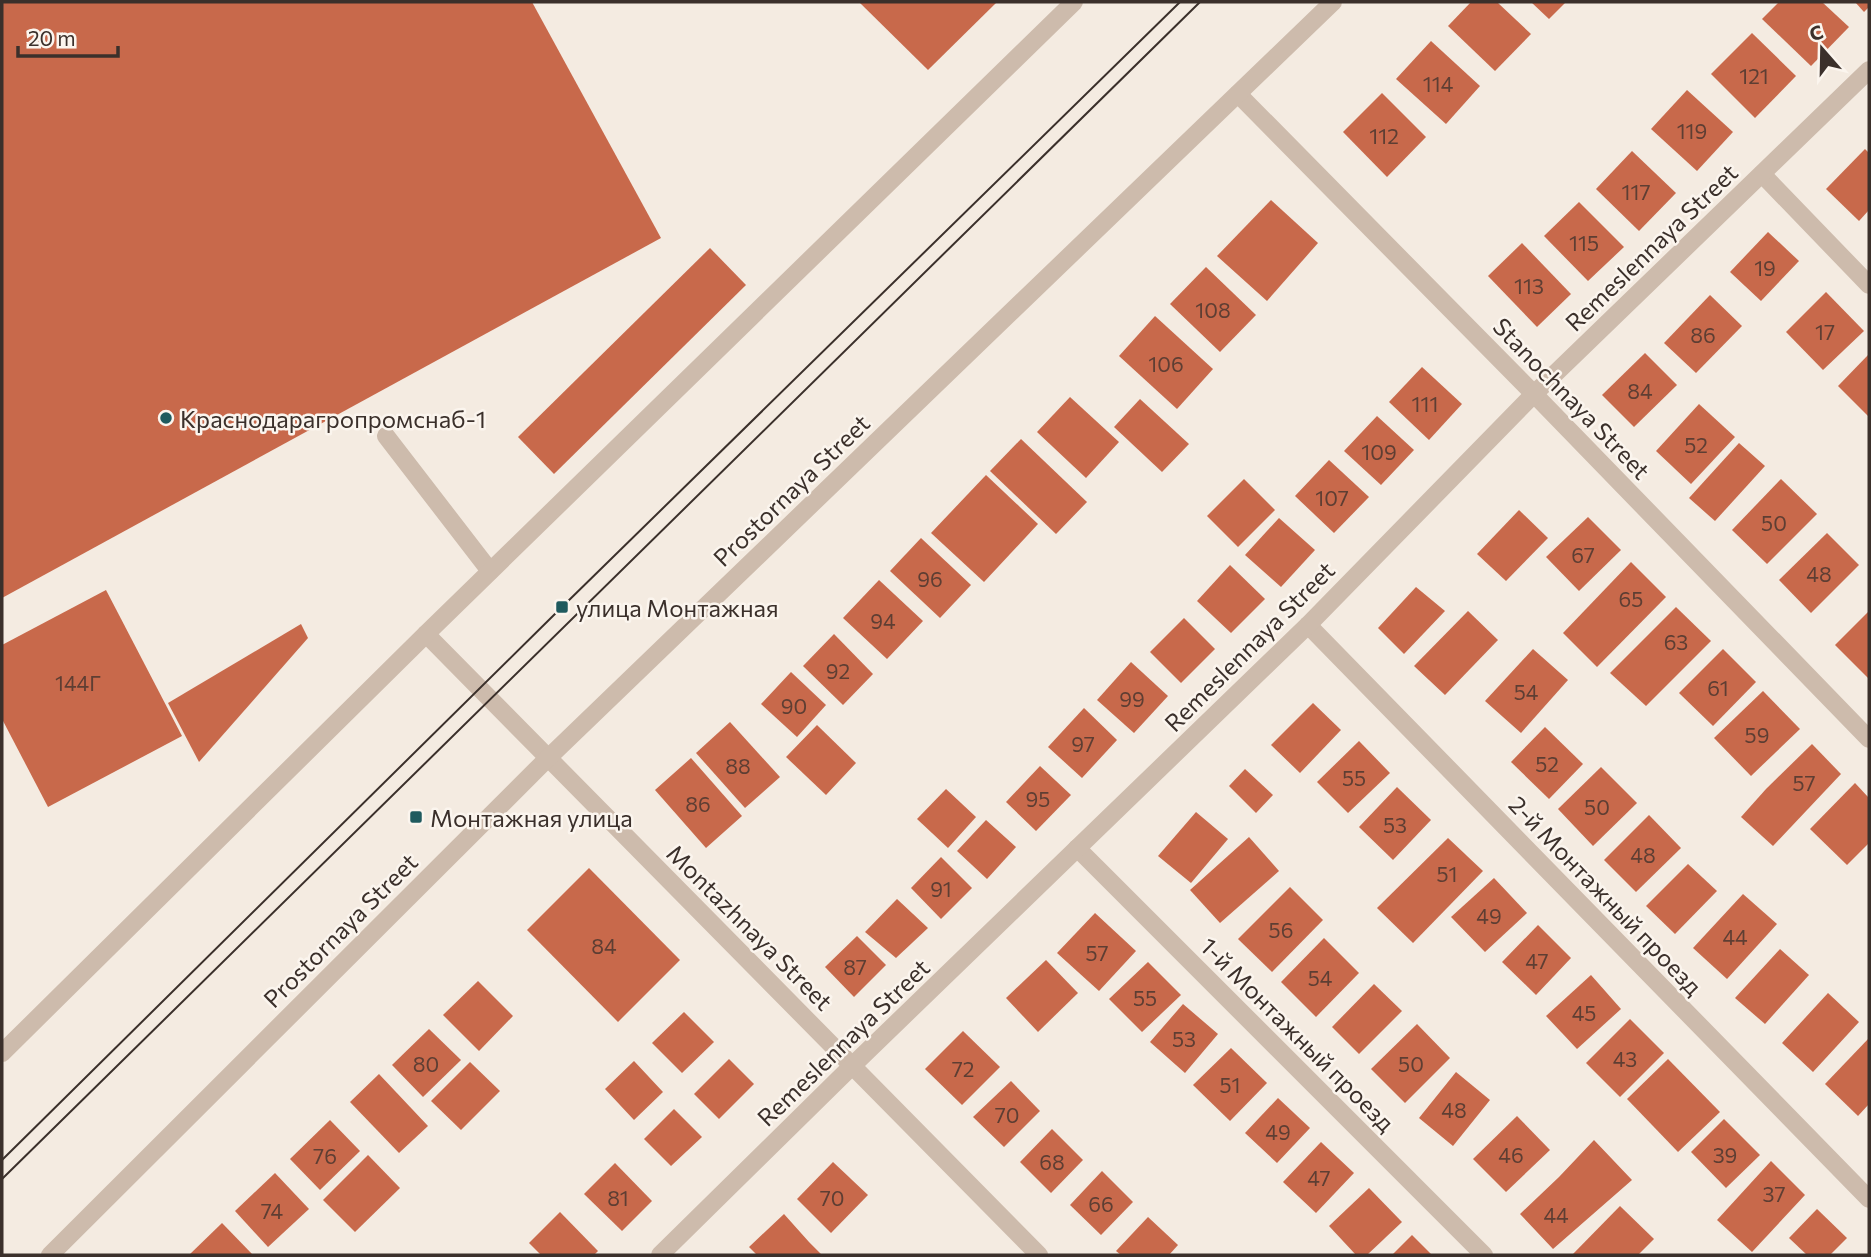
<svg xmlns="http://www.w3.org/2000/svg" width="1871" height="1257" font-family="Commissioner,sans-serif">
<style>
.building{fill:#c8694b}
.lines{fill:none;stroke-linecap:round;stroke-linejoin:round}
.minor{stroke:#cdbbac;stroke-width:18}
.tram{stroke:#3b302b;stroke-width:2}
.poi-dot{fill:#1f5a5e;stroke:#fbf5ee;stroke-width:2.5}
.labels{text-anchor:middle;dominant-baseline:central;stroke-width:5;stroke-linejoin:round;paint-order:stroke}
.number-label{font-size:21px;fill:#5e3e33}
.street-label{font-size:24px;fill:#3b302b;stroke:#fbf5ee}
.poi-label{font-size:24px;fill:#3b302b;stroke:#fbf5ee;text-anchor:start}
</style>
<rect width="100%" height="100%" fill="#f4ebe1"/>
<!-- building -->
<g class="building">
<path d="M2,2H532L661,238L2,598Z"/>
<path d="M859,2H997L928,70Z"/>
<path d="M1471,2H1497L1531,34L1495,71L1448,26Z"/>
<path d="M1531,2H1566L1549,19Z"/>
<path d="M1779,2H1822L1849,27L1811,66L1762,19Z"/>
<path d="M1855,2H1869V7L1864,12Z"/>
<path d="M1752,33L1796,76L1755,118L1711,74Z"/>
<path d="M1431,41L1480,86L1446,124L1396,79Z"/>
<path d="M1687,90L1733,132L1697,171L1651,129Z"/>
<path d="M1382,93L1426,137L1387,177L1343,132Z"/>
<path d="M1865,149L1869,153V210L1859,221L1826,189Z"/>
<path d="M1632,151L1676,193L1639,231L1596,189Z"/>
<path d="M1271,200L1318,243L1267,301L1217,256Z"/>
<path d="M1579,202L1624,247L1588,281L1544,236Z"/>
<path d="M1768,232L1799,261L1761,301L1730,272Z"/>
<path d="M1522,243L1571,294L1537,327L1488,276Z"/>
<path d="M710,248L746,285L554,474L518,437Z"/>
<path d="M1206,267L1256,315L1220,352L1170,304Z"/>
<path d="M1826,292L1864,331L1823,370L1786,332Z"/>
<path d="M1710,295L1742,326L1696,373L1664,343Z"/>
<path d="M1155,316L1213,369L1177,409L1119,356Z"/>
<path d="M1645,353L1677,385L1634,427L1602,395Z"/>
<path d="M1869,354V417L1838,386Z"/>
<path d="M1422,367L1462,404L1429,440L1389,402Z"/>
<path d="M1070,397L1119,442L1086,478L1037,432Z"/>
<path d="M1140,399L1189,444L1162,472L1114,427Z"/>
<path d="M1699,404L1735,437L1691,484L1656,451Z"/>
<path d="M1377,416L1414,450L1381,485L1344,451Z"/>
<path d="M1021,439L1087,502L1056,534L990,471Z"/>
<path d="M1739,443L1765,466L1715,521L1689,498Z"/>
<path d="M1329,460L1369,497L1334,533L1295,496Z"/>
<path d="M986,475L1038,524L984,582L931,533Z"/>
<path d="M1244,479L1275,510L1238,547L1207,516Z"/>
<path d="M1781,479L1817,514L1767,564L1732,530Z"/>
<path d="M1519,510L1548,538L1506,581L1477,554Z"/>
<path d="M1588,517L1621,550L1579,591L1546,557Z"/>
<path d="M1279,518L1315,550L1281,587L1245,555Z"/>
<path d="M1827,533L1859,565L1811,613L1779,580Z"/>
<path d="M921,538L971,585L940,618L890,571Z"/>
<path d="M1631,562L1666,597L1597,667L1563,633Z"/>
<path d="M1230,565L1265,599L1231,633L1197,601Z"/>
<path d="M879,580L923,621L887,659L843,618Z"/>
<path d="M1416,587L1445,611L1404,654L1378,628Z"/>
<path d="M106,590L182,736L48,807L2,719V645Z"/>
<path d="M1676,607L1711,641L1646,706L1610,673Z"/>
<path d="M1468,611L1498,640L1445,695L1414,666Z"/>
<path d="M1869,611V679L1835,645Z"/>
<path d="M1184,618L1215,649L1181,683L1150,652Z"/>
<path d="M301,624L308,638L199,762L168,703Z"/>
<path d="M834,634L873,674L843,705L803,666Z"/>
<path d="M1533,649L1568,680L1521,733L1485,701Z"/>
<path d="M1723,649L1756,682L1713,726L1679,693Z"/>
<path d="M1131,662L1168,696L1134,733L1097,700Z"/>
<path d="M791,672L826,705L797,737L761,704Z"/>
<path d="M1763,691L1800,729L1751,776L1714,738Z"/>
<path d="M1313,703L1341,730L1300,773L1271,745Z"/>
<path d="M1084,708L1117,740L1082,778L1048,747Z"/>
<path d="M730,722L780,777L745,808L696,753Z"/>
<path d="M817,725L856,763L826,795L786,757Z"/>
<path d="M1545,727L1583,764L1549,799L1511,762Z"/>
<path d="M1359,741L1390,773L1348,813L1317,782Z"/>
<path d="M1812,744L1841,774L1773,846L1741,817L1766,789Z"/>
<path d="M691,758L742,816L706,848L655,790Z"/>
<path d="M1040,766L1071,795L1036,831L1006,802Z"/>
<path d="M1601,767L1637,803L1593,846L1558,809Z"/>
<path d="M1245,769L1273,795L1256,813L1229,786Z"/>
<path d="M1855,783L1869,798V843L1847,865L1810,829Z"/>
<path d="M1397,787L1431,820L1393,860L1359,827Z"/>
<path d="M946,789L976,817L948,848L917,819Z"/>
<path d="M1196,812L1228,839L1191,883L1158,856Z"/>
<path d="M1649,815L1681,848L1636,892L1604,860Z"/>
<path d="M986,820L1016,847L987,879L957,851Z"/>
<path d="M1249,837L1279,871L1220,923L1190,890Z"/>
<path d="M1448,838L1483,871L1413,943L1377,908Z"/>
<path d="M941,857L972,888L941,919L911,888Z"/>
<path d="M1688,864L1717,891L1675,934L1646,906Z"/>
<path d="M589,868L680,960L618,1022L527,930Z"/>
<path d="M1494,878L1527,913L1485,952L1451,917Z"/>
<path d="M1290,887L1323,920L1272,972L1238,939Z"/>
<path d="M1743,894L1777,924L1727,979L1693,948Z"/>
<path d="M897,899L928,928L896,958L865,932Z"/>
<path d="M1095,913L1136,951L1099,991L1057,953Z"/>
<path d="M1538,925L1571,958L1536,995L1502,962Z"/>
<path d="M857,936L886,965L854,997L825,967Z"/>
<path d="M1324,938L1359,973L1316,1017L1281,982Z"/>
<path d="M1780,949L1809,975L1765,1024L1735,998Z"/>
<path d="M1046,960L1078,993L1038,1032L1006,998Z"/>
<path d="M1148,962L1181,995L1142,1032L1109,999Z"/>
<path d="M1591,975L1621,1009L1577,1049L1546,1016Z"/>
<path d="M478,981L513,1016L479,1051L443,1015Z"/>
<path d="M1374,984L1402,1011L1359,1054L1332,1027Z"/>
<path d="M1828,993L1859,1022L1813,1072L1782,1043Z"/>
<path d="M1183,1004L1218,1034L1185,1073L1150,1042Z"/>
<path d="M684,1012L714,1042L682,1073L652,1043Z"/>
<path d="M1630,1019L1664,1053L1620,1097L1586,1063Z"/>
<path d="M1417,1024L1450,1058L1405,1103L1371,1069Z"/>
<path d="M429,1029L461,1060L423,1097L392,1065Z"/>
<path d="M963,1031L1000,1067L962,1105L925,1069Z"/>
<path d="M1869,1038V1104L1858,1116L1825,1084Z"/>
<path d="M1231,1048L1267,1083L1230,1121L1193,1085Z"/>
<path d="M729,1059L754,1084L719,1119L694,1094Z"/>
<path d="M1668,1059L1720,1112L1678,1152L1627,1099Z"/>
<path d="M634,1061L663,1092L634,1120L605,1089Z"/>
<path d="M470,1062L500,1091L461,1130L431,1101Z"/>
<path d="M1456,1072L1490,1100L1453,1146L1419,1118Z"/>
<path d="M379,1074L428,1126L399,1153L350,1102Z"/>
<path d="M1011,1081L1040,1111L1004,1147L973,1117Z"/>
<path d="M1278,1098L1310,1128L1277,1163L1245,1133Z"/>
<path d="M674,1109L702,1137L671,1166L644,1139Z"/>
<path d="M1517,1116L1550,1150L1506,1192L1473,1159Z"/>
<path d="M1724,1119L1760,1155L1726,1188L1691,1152Z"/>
<path d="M330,1120L360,1151L320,1190L290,1159Z"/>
<path d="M1052,1129L1083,1160L1051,1193L1020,1162Z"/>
<path d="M1594,1140L1632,1180L1553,1249L1520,1214L1559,1177Z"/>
<path d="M1321,1142L1354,1173L1316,1213L1283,1182Z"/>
<path d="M368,1155L400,1188L355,1232L323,1200Z"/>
<path d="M1771,1161L1805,1195L1752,1252L1717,1220Z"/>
<path d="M833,1162L868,1195L831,1233L797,1199Z"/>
<path d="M615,1163L652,1201L622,1231L584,1194Z"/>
<path d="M1102,1171L1133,1202L1101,1235L1070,1205Z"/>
<path d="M275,1173L309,1209L268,1247L235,1211Z"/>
<path d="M1369,1188L1402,1222L1367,1255H1356L1329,1226Z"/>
<path d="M1620,1206L1654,1239L1638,1255H1572Z"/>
<path d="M1817,1209L1847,1238L1830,1255H1807L1789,1238Z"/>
<path d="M560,1212L598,1251L594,1255H541L529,1243Z"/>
<path d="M784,1214L809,1242L822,1255H757L749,1247Z"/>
<path d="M1148,1217L1178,1245L1169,1255H1121L1116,1251Z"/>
<path d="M222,1223L253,1255H189Z"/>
<path d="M1412,1235L1432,1255H1392Z"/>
</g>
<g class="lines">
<!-- minor -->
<g class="minor">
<path d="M1238,94L1534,394L1869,739"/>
<path d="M1762,174L1869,285"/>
<path d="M386,436L490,571"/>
<path d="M1308,625L1869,1199"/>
<path d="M426,634L1039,1255"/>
<path d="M1077,848L1484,1255"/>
<path d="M2,1053L426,634L1074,2"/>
<path d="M50,1255L548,758L1333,2"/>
<path d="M660,1255L852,1066L1308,625L1534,394L1869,70"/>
</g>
<!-- tram -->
<g class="tram">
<path d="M2,1160L562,607L1180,2"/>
<path d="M2,1179L1200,2"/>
</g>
</g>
<!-- markers -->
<g class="poi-dot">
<circle cx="166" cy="418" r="7"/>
<rect x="555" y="600" width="14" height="14" rx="3.5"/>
<rect x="409" y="810" width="14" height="14" rx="3.5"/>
</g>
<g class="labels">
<!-- number labels -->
<g class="number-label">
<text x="1754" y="75">121</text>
<text x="1438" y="83">114</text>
<text x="1692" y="130">119</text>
<text x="1384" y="135">112</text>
<text x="1636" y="191">117</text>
<text x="1584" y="242">115</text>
<text x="1765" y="267">19</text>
<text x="1529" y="285">113</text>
<text x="1213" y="309">108</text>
<text x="1825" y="331">17</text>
<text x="1703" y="334">86</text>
<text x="1166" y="363">106</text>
<text x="1640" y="390">84</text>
<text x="1425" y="403">111</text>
<text x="1696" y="444">52</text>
<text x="1379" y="451">109</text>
<text x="1332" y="497">107</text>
<text x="1774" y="522">50</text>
<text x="1583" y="554">67</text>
<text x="1819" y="573">48</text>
<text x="930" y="578">96</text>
<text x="1631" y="598">65</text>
<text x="883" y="620">94</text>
<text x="1676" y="641">63</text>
<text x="838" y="670">92</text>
<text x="78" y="682">144Г</text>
<text x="1718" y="687">61</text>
<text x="1526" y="691">54</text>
<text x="1132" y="698">99</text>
<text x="794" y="705">90</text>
<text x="1757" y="734">59</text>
<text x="1083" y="743">97</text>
<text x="1547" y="763">52</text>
<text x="738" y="765">88</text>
<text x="1354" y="777">55</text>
<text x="1804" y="782">57</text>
<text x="1038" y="798">95</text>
<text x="698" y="803">86</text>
<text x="1597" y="806">50</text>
<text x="1395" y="824">53</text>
<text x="1643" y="854">48</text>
<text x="1447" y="873">51</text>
<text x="941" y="888">91</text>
<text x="1489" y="915">49</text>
<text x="1281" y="929">56</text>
<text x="1735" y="936">44</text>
<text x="604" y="945">84</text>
<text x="1097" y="952">57</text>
<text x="1537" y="960">47</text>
<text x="855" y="966">87</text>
<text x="1320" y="977">54</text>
<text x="1145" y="997">55</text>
<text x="1584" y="1012">45</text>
<text x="1184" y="1038">53</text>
<text x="1625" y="1058">43</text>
<text x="426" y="1063">80</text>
<text x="1411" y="1063">50</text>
<text x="963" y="1068">72</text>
<text x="1230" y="1084">51</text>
<text x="1454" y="1109">48</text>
<text x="1007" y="1114">70</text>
<text x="1278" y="1131">49</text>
<text x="1511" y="1154">46</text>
<text x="1725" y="1154">39</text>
<text x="325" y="1155">76</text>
<text x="1052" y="1161">68</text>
<text x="1319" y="1177">47</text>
<text x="1774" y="1193">37</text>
<text x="618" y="1197">81</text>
<text x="832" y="1197">70</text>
<text x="1101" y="1203">66</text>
<text x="272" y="1210">74</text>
<text x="1556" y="1214">44</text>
</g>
<!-- street labels -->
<g class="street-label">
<text transform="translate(1651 247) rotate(-44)">Remeslennaya Street</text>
<text transform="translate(1572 398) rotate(46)">Stanochnaya Street</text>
<text transform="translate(791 490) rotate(-44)">Prostornaya Street</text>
<text transform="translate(1249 646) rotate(-45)">Remeslennaya Street</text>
<text transform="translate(1606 895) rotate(46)">2-й Монтажный проезд</text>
<text transform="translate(750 927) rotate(45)">Montazhnaya Street</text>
<text transform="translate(340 930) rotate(-45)">Prostornaya Street</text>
<text transform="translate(1298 1034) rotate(45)">1-й Монтажный проезд</text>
<text transform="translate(843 1042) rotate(-44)">Remeslennaya Street</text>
</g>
<!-- poi labels -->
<g class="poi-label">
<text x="180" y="418">Краснодарагропромснаб-1</text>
<text x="576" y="607">улица Монтажная</text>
<text x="430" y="817">Монтажная улица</text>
</g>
</g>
<!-- border -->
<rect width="1871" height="1257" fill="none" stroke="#3b302b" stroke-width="7"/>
<!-- north arrow -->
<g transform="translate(1822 49) rotate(340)" stroke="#fbf5ee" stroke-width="5" paint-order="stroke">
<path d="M0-5L12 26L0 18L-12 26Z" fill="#3b302b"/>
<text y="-10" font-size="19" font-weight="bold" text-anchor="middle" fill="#3b302b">С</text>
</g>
<!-- scale -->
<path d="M18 46v10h100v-10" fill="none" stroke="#3b302b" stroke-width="3.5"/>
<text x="28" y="46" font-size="21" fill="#3b302b" stroke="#fbf5ee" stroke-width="5" paint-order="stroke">20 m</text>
</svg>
